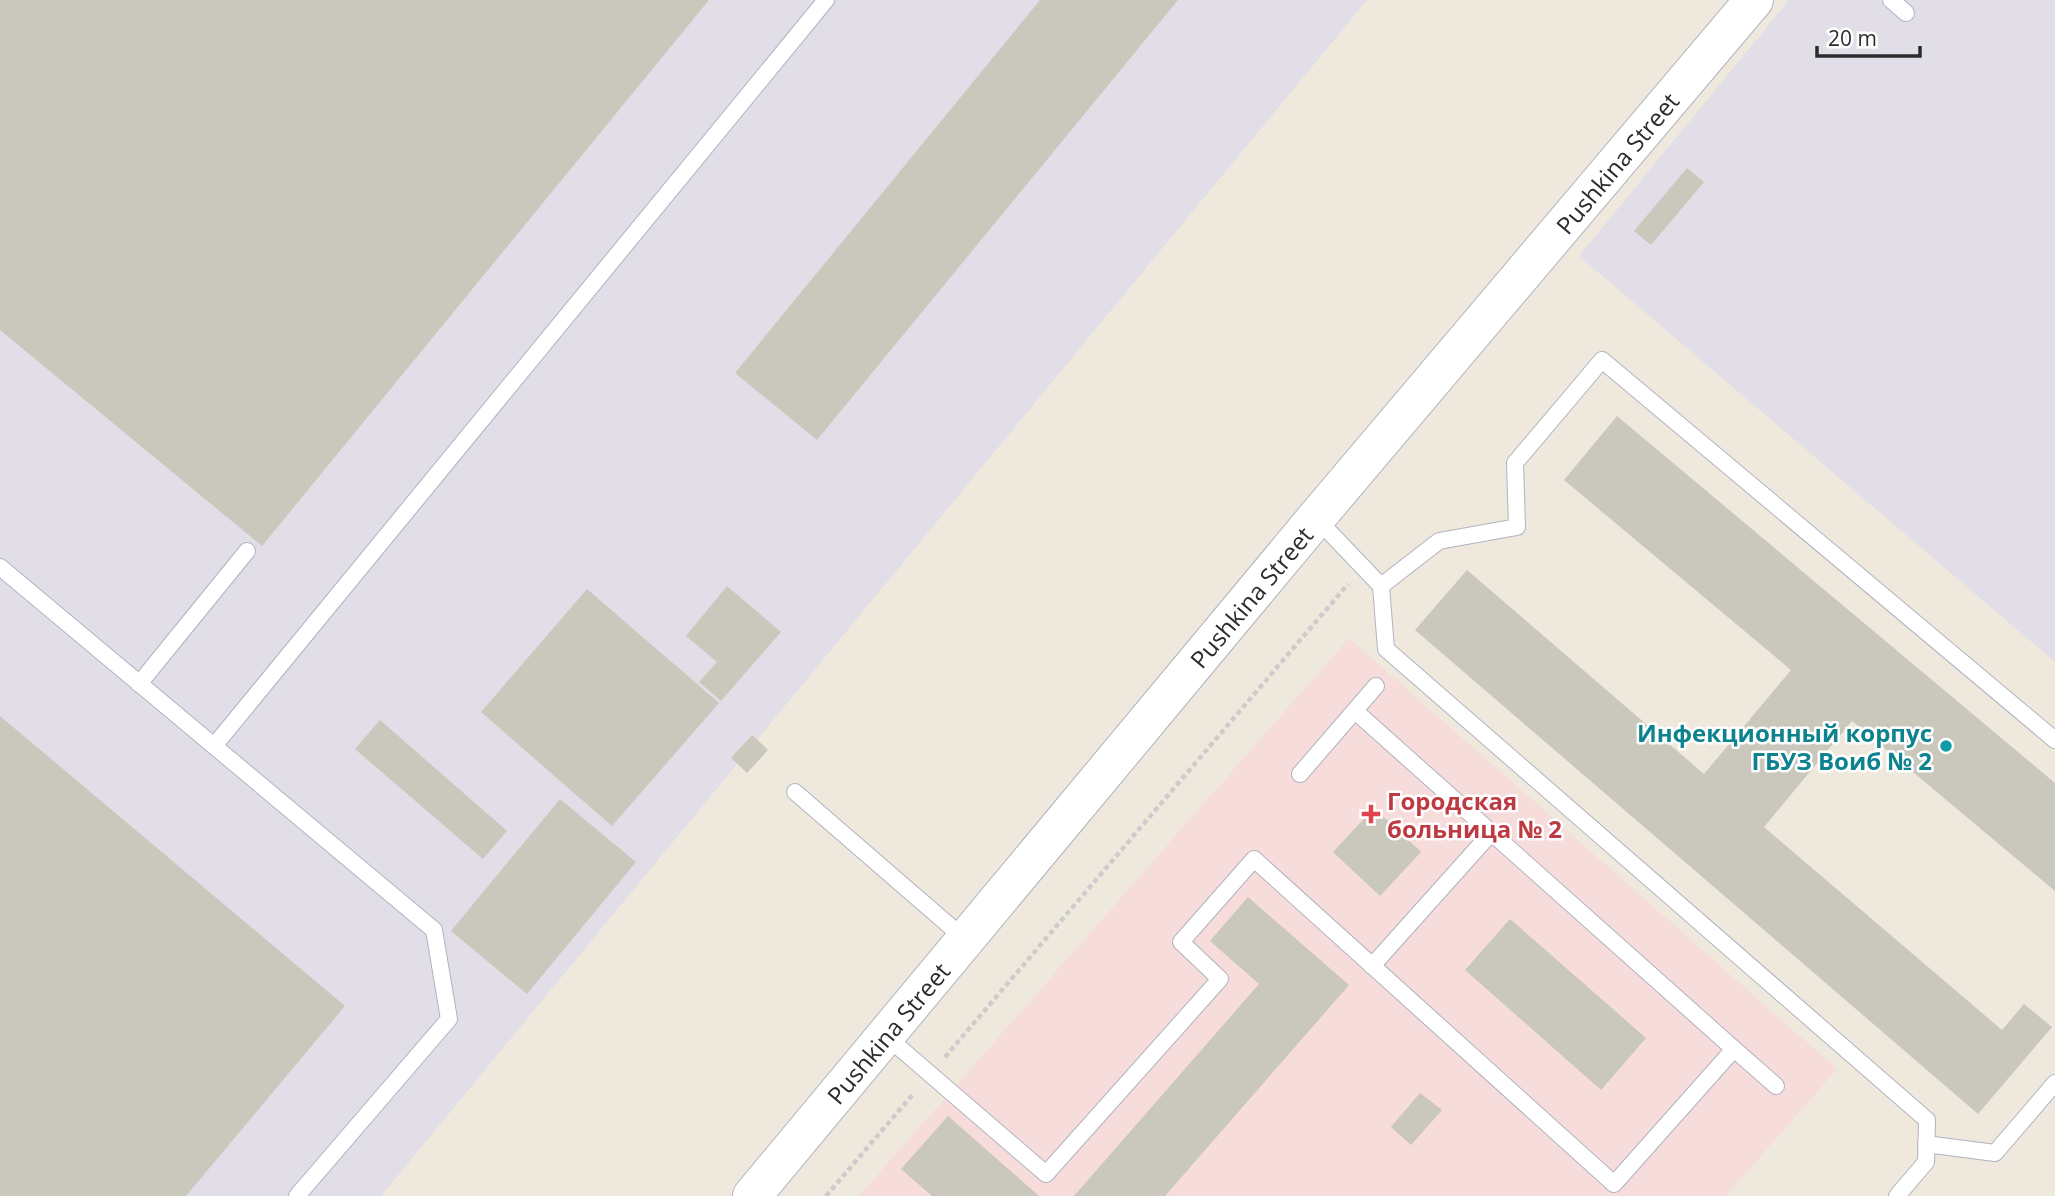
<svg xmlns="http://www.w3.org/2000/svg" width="2055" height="1196" font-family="'Open Sans',sans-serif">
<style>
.industrial{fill:#e2dee7}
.medical{fill:#f6dcda}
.building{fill:#cac7bc}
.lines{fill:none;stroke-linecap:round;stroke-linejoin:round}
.service-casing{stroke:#b1b2c1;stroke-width:18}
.secondary-casing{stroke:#b1b2c1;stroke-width:40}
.path{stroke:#ccc;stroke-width:4.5;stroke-dasharray:5 3.5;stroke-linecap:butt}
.service{stroke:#fff;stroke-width:16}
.secondary{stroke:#fff;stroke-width:38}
.culture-dot{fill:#0f9aa8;stroke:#fff;stroke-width:2.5}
.health-dot{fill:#e0444e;stroke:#fff;stroke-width:2.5}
.labels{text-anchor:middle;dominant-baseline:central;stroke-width:5;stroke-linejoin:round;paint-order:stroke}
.street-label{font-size:24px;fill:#2c2c2c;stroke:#fff}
.culture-label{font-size:24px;font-weight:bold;fill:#0d838f;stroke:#fff;text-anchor:end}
.health-label{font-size:24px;font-weight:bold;fill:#be3a42;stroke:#fff;text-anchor:start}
</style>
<rect width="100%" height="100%" fill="#efe9dd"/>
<!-- industrial -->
<g class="industrial">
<path d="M0,0H1367L381,1196H0Z"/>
<path d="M1789,0H2055V662L1579,256Z"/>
</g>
<!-- medical -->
<path class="medical" d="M1349,638L1837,1069L1726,1196H859Z"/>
<!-- building -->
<g class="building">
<path d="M0,0H709L262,546L0,330Z"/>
<path d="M1040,0H1178L817,440L735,373Z"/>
<path d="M1687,168L1704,182L1651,245L1634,231Z"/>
<path d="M1617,416L2055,783V891L1852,721L1764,827L2002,1030L2024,1004L2052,1027L1978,1114L1415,630L1467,570L1704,774L1791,670L1564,480Z"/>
<path d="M727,586L781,632L721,701L699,682L717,662L686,636Z"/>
<path d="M587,589L719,703L612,826L481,712Z"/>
<path d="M0,716L345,1006L186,1196H0Z"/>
<path d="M380,720L507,831L483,859L355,749Z"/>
<path d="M752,735L768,750L747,773L731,758Z"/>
<path d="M560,799L636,862L527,994L451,931Z"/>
<path d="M1374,808L1421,852L1380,896L1333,852Z"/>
<path d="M1248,897L1349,985L1165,1196H1074L1259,984L1210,941Z"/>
<path d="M1510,919L1646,1038L1601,1090L1465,970Z"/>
<path d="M1420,1093L1442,1110L1411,1145L1391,1127Z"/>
<path d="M948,1116L1039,1196H932L901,1169Z"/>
</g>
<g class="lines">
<defs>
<g id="service">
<path d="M1891,0L1906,13"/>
<path d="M1316,518L1381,586L1386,649L1927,1120L1926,1162L1897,1196"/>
<path d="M0,567L434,930L449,1019L297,1196"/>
<path d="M1381,586L1439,541L1517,527L1515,463L1602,360L2055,740"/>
<path d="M139,684L247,551"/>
<path d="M214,746L826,0"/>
<path d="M1300,774L1376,686"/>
<path d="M795,792L966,940"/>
<path d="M1372,966L1491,833"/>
<path d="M886,1036L1046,1174L1220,979L1181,942L1254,859L1614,1184L1734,1049L1355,711"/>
<path d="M1734,1049L1776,1086"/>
<path d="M1926,1144L1995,1153L2055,1083"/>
</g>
<path id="secondary" d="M752,1196L1316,518L1754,0"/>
</defs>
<!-- service casing -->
<use href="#service" class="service-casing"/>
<!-- secondary casing -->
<use href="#secondary" class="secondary-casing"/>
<!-- path -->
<g class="path">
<path d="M945,1057L1348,584"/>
<path d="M826,1196L914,1093"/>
</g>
<!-- service -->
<use href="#service" class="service"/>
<!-- secondary -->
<use href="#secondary" class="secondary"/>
</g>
<!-- markers -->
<circle class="culture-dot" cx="1946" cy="746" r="7"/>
<path class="health-dot" d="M1367.5 803.5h7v7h7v7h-7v7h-7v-7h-7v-7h7z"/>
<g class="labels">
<!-- street labels -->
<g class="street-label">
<text transform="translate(1617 163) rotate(-50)">Pushkina Street</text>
<text transform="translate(1251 597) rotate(-50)">Pushkina Street</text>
<text transform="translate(888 1033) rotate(-50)">Pushkina Street</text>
</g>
<!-- culture labels -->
<g class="culture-label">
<text x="1932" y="732">Инфекционный корпус<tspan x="1932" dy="28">ГБУЗ Воиб № 2</tspan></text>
</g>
<!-- health labels -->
<g class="health-label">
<text x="1387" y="800">Городская<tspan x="1387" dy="28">больница № 2</tspan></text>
</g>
</g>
<!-- scale -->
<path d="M1817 46v10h103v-10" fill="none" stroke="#2c2c2c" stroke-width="3.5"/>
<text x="1828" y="46" font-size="21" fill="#2c2c2c" stroke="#ffffff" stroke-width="5" paint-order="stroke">20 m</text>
</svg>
